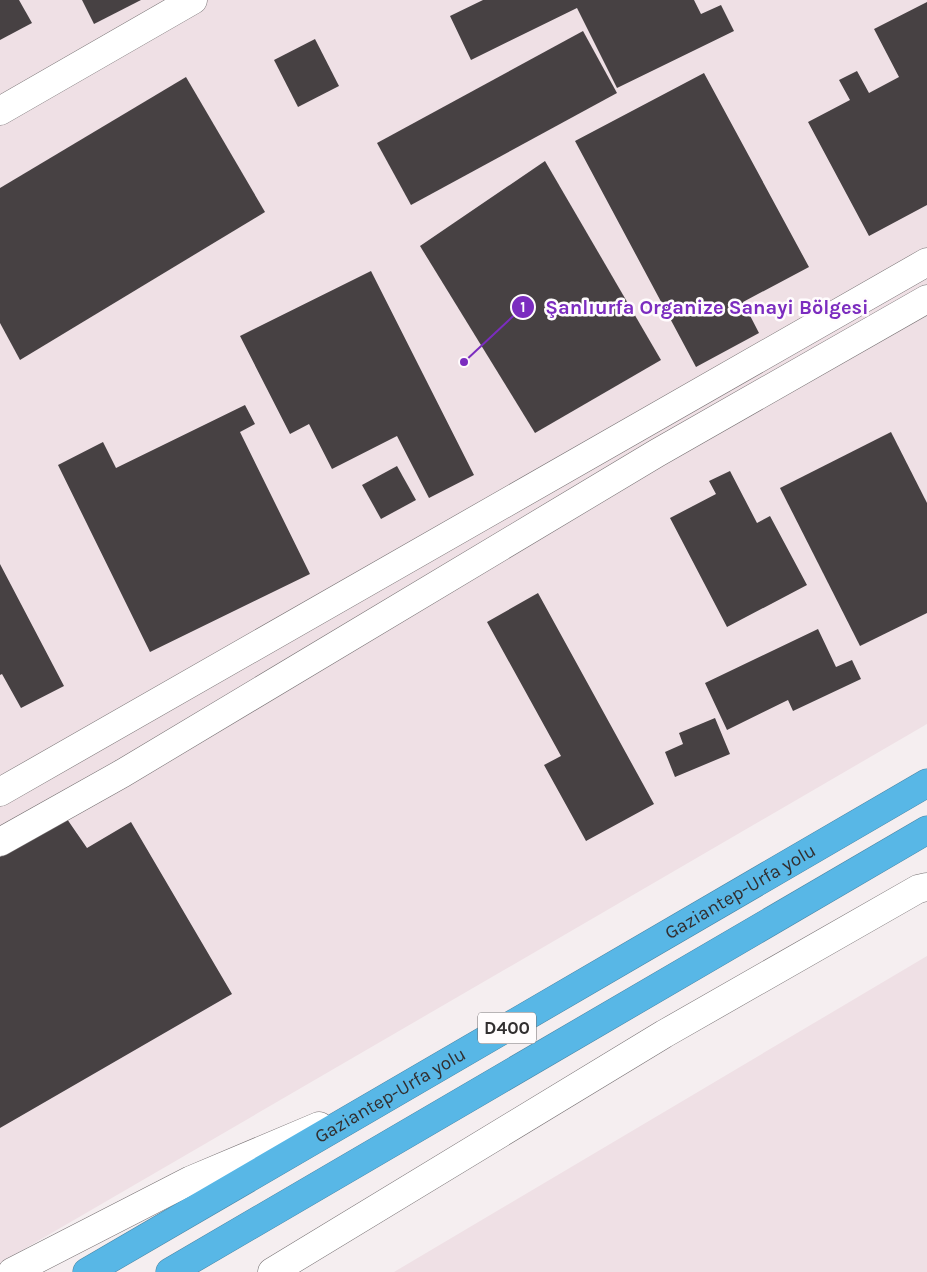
<svg xmlns="http://www.w3.org/2000/svg" width="927" height="1272" font-family="Karla,sans-serif">
<style>
.built{fill:#efe0e5}
.building{fill:#474143}
.lines{fill:none;stroke-linecap:round;stroke-linejoin:round}
.minor-casing{stroke:#767072;stroke-width:29}
.highway-casing{stroke:#4b87a6;stroke-width:29}
.minor{stroke:#fff;stroke-width:28}
.highway{stroke:#58b7e6;stroke-width:28}
.labels{text-anchor:middle;dominant-baseline:central;stroke-width:5;stroke-linejoin:round;paint-order:stroke}
.shield{fill:#fffcfd;stroke:#706c6e;stroke-width:1}
.shield-label{font-size:18px;font-weight:bold;fill:#322f30}
.street-label{font-size:19px;fill:#322f30;stroke:#fffcfd}
.leader{fill:none;stroke:#7b2cbf;stroke-width:2}
.callout-dot{fill:#7b2cbf;stroke:#fffcfd;stroke-width:2}
.mark-label{font-size:15px;text-anchor:middle;font-weight:bold;fill:#fff}
.callout-label{font-size:20px;text-anchor:middle;font-weight:bold;fill:#7b2cbf;stroke:#fffcfd;stroke-width:5;stroke-linejoin:round;paint-order:stroke}
</style>
<rect width="100%" height="100%" fill="#f5eef0"/>
<!-- built -->
<g class="built">
<path d="M0,0H927V724L0,1263Z"/>
<path d="M927,956V1272H394Z"/>
</g>
<!-- building -->
<g class="building">
<path d="M0,0H19L32,23L0,40Z"/>
<path d="M82,0H141L94,24Z"/>
<path d="M483,0H694L701,14L721,5L734,31L617,88L577,8L471,60L450,16Z"/>
<path d="M927,2V205L869,236L808,122L850,100L839,80L857,71L869,93L899,77L874,29Z"/>
<path d="M583,31L617,93L411,205L377,143Z"/>
<path d="M315,39L339,86L298,107L274,60Z"/>
<path d="M704,73L809,267L743,302L759,333L696,367L575,141Z"/>
<path d="M186,77L265,212L20,360L0,323V188Z"/>
<path d="M545,161L661,360L535,433L420,246Z"/>
<path d="M371,271L474,475L429,498L397,436L332,469L309,424L290,434L240,336Z"/>
<path d="M245,405L255,424L240,432L310,574L150,652L58,465L103,442L116,468Z"/>
<path d="M891,432L927,503V613L860,646L780,488Z"/>
<path d="M397,466L416,500L381,519L362,485Z"/>
<path d="M730,471L757,523L770,516L807,585L727,627L670,518L716,494L709,481Z"/>
<path d="M0,564L64,686L21,708L2,674L0,675Z"/>
<path d="M538,593L654,804L586,841L544,765L561,756L487,622Z"/>
<path d="M818,629L836,667L852,660L861,679L793,711L788,700L727,730L705,683Z"/>
<path d="M715,718L730,754L675,777L665,752L683,744L679,733Z"/>
<path d="M67,819L87,848L131,822L232,994L0,1128V857Z"/>
</g>
<g class="lines">
<defs>
<g id="minor">
<path d="M0,111L193,0"/>
<path d="M0,792L927,262"/>
<path d="M0,842L123,773L657,453L927,299"/>
<path d="M12,1272L191,1180L319,1126"/>
<path d="M272,1272L664,1034L918,889L927,887"/>
</g>
<g id="highway">
<path id="s1" d="M87,1272L927,783"/>
<path d="M170,1272L927,830"/>
</g>
</defs>
<!-- minor casing -->
<use href="#minor" class="minor-casing"/>
<!-- highway casing -->
<use href="#highway" class="highway-casing"/>
<!-- minor -->
<use href="#minor" class="minor"/>
<!-- highway -->
<use href="#highway" class="highway"/>
</g>
<g class="labels">
<!-- shield labels -->
<rect class="shield" x="478" y="1012.5" width="58" height="31" rx="4"/>
<g class="shield-label">
<text x="507" y="1028">D400</text>
</g>
<!-- street labels -->
<g class="street-label">
<text stroke="none"><textPath href="#s1" startOffset="756">Gaziantep-Urfa yolu</textPath></text>
<text stroke="none"><textPath href="#s1" startOffset="351">Gaziantep-Urfa yolu</textPath></text>
</g>
</g>
<!-- callouts -->
<path class="leader" d="M464 362L523 307"/>
<g class="callout-dot">
<circle cx="464" cy="362" r="5"/>
<circle cx="523" cy="307" r="12"/>
</g>
<g class="mark-label">
<text x="523" y="312">1</text>
</g>
<g class="callout-label">
<text x="707" y="314">Şanlıurfa Organize Sanayi Bölgesi</text>
</g>
</svg>
